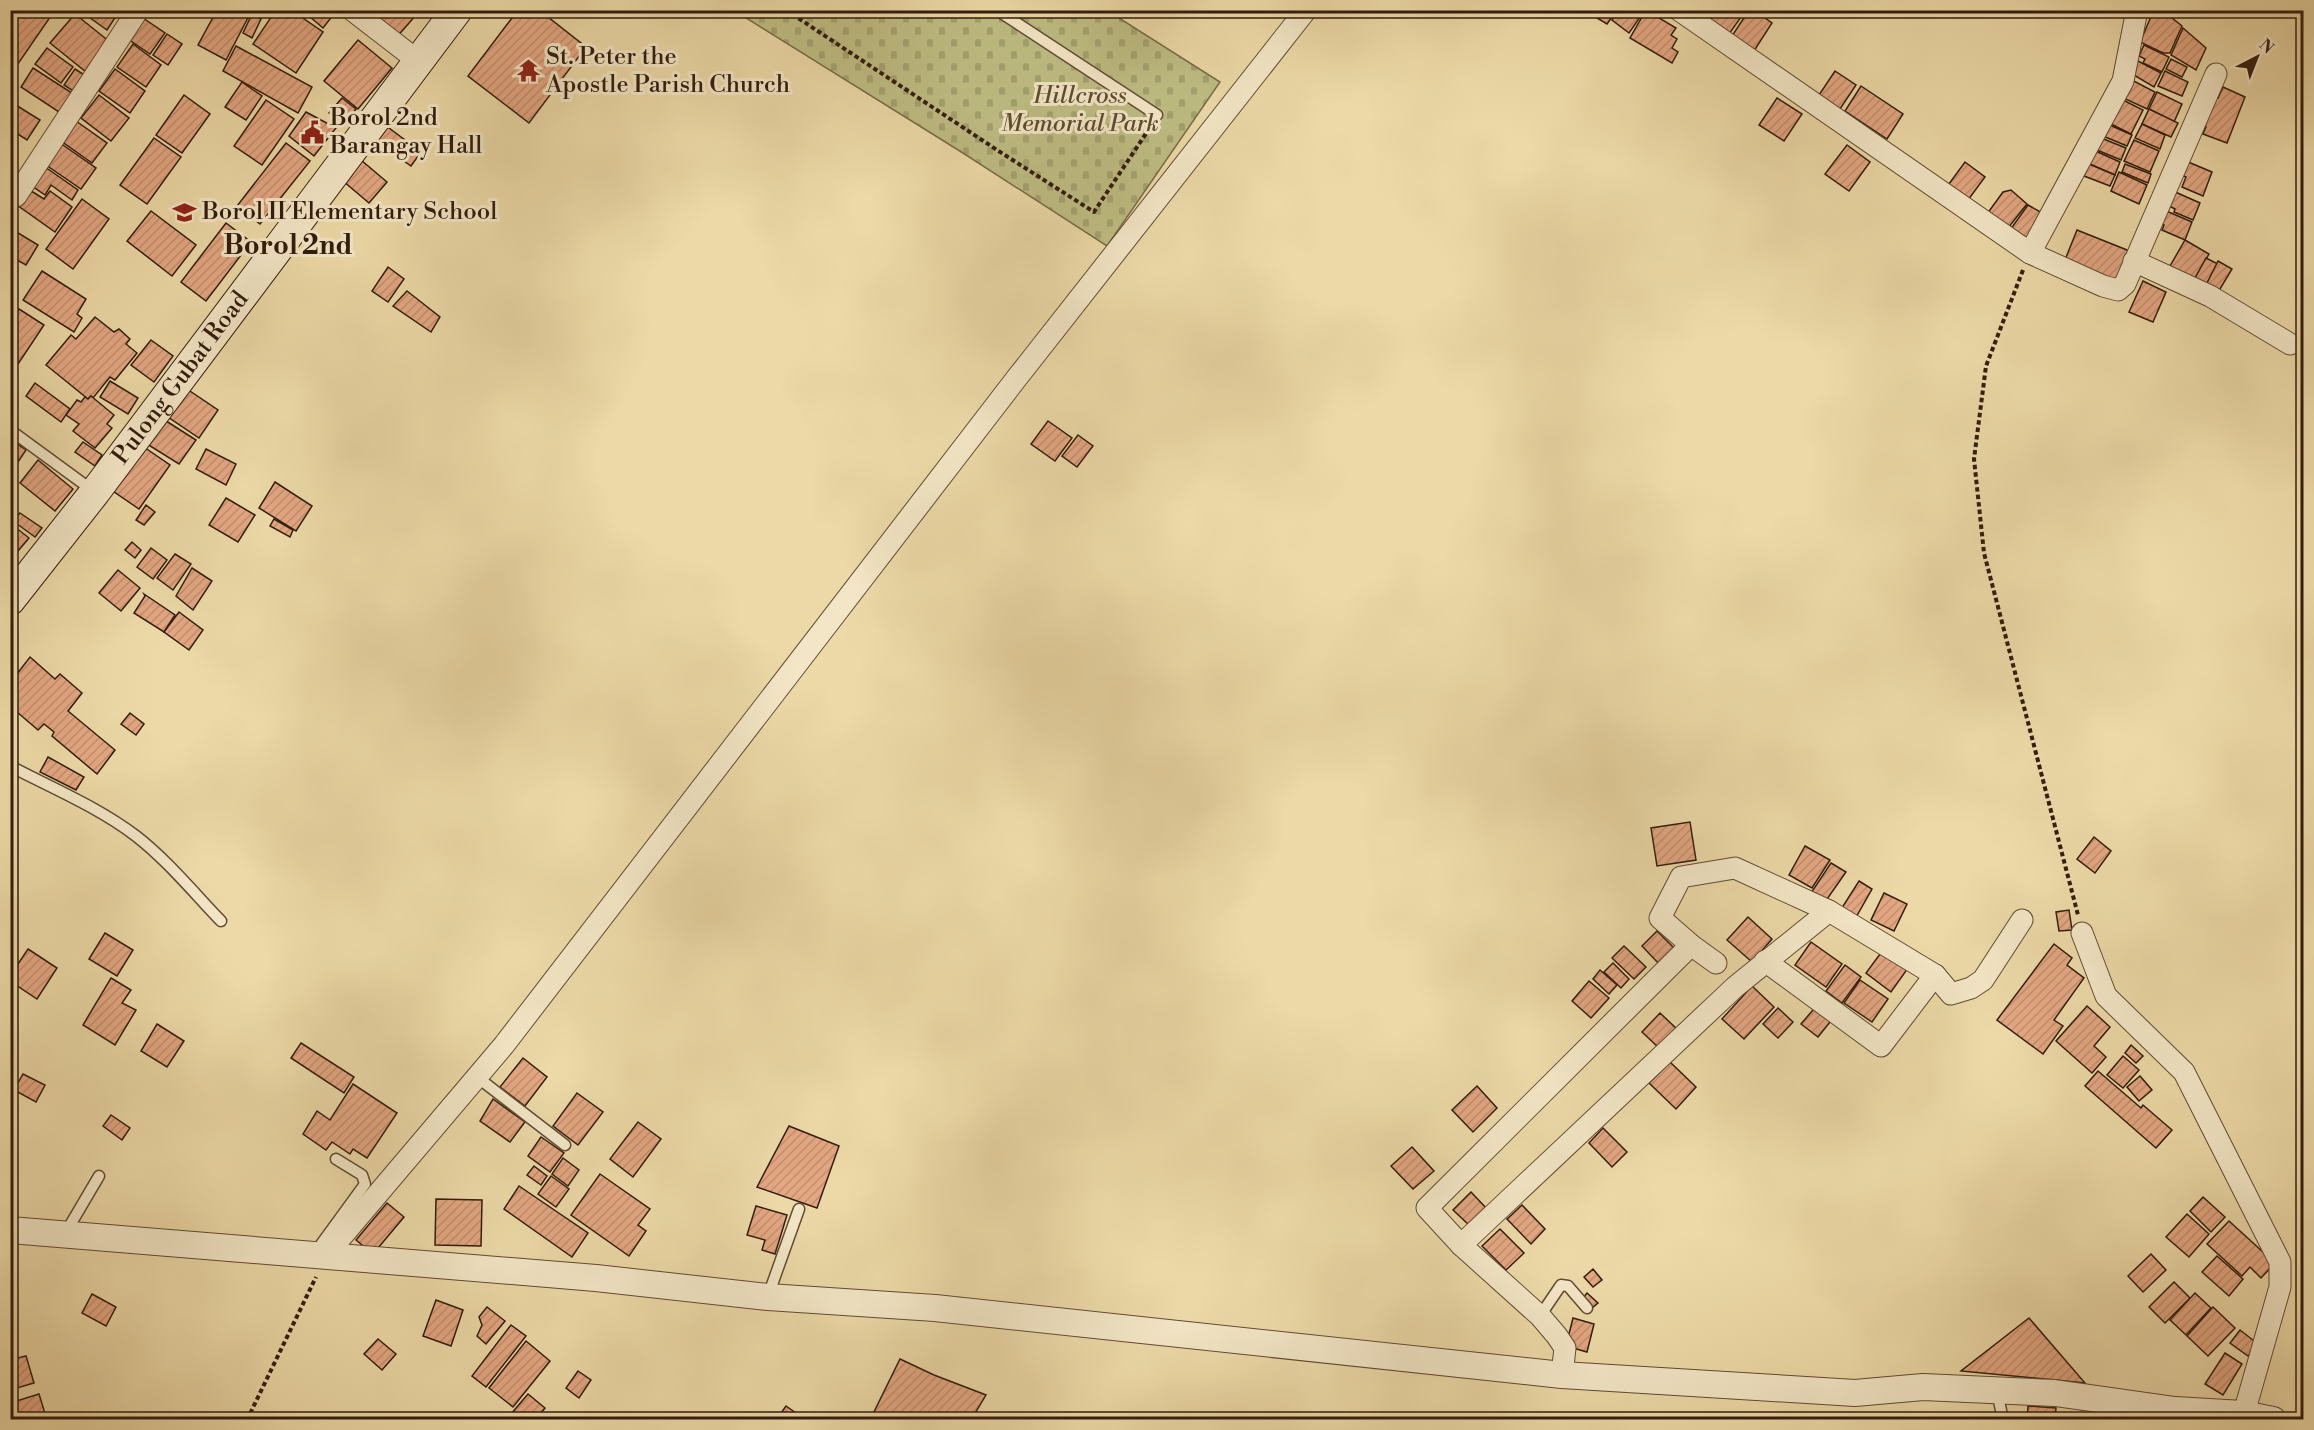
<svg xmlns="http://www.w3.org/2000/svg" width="2314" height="1430" font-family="'Libre Bodoni',serif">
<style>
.cemetery{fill:url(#cemetery-stones);stroke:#786c48;stroke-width:1.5}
.building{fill:url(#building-hatch);stroke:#321c0d;stroke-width:1.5}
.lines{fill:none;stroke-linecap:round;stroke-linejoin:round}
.service-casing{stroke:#604b34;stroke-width:13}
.minor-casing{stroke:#604b34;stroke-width:23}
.tertiary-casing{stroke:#604b34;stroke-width:28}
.secondary-casing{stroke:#321c0d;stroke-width:32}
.path{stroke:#321c0d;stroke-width:4;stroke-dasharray:4.5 3;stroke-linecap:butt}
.service{stroke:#f3e6c6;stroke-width:10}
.minor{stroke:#f3e6c6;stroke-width:21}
.tertiary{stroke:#f3e6c6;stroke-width:26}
.secondary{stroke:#f3e6c6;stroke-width:30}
.labels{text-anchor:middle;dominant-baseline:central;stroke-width:6;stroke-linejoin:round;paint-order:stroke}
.poi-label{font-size:24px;fill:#321c0d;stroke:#f3e6c6;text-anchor:start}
.park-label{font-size:24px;font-style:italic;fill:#5c4c30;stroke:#f3e6c6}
.street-label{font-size:24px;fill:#321c0d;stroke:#f3e6c6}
.quarter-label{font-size:27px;font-weight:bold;fill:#321c0d;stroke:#f3e6c6}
</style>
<defs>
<pattern id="cemetery-stones" width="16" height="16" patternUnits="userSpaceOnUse" patternTransform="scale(1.5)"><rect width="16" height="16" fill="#bebd83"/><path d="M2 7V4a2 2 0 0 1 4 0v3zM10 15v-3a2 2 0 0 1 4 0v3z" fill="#a4a270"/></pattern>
<pattern id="building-hatch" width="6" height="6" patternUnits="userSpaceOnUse" patternTransform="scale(1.5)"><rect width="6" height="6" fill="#e3a782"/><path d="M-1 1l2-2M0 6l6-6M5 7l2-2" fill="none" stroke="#c38f6f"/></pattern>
</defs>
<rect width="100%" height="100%" fill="#ecd9a7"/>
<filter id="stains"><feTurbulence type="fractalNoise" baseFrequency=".00333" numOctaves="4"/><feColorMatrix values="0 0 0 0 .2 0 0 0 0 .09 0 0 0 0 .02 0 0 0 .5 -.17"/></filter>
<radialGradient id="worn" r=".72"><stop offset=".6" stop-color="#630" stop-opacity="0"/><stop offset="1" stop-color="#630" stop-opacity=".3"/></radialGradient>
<!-- cemetery -->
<path class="cemetery" d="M735,11H1108L1220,82L1107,246L963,153Z"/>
<!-- building -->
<g class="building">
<path d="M11,10H55L11,74L10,11Z"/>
<path d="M79,10H120L107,30Z"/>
<path d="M217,10H252L226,60L198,45Z"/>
<path d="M276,10H291L323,32L296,73L253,44Z"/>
<path d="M302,10H337L323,28Z"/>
<path d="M364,10H411L416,15L396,38Z"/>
<path d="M518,10H539L586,47L529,123L468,76Z"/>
<path d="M1602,10H1617L1607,24L1597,18Z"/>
<path d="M1619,10H1645L1629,33L1612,20Z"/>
<path d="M1646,10H1662L1665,13L1659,18L1676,28L1671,35L1677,39L1672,48L1678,52L1672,63L1630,38Z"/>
<path d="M1716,10H1746L1729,34L1710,20Z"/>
<path d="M1749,10H1754L1772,23L1754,51L1732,36Z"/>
<path d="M2154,10H2162L2182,26L2170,53H2163L2140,42Z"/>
<path d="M75,14L110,42L86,72L50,43Z"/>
<path d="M252,14L261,19L252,38L243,33Z"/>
<path d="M143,18L165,33L150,54L128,39Z"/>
<path d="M2183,28L2206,48L2196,70L2171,55Z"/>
<path d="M167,34L182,44L168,65L153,55Z"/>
<path d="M358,40L392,68L358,109L324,81Z"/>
<path d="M133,44L161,65L146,87L117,67Z"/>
<path d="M2144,45L2169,57L2162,72L2143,63L2145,59L2139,56Z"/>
<path d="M236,46L312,87L298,113L223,71Z"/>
<path d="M47,48L73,67L61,83L35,64Z"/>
<path d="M2171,59L2187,67L2182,77L2166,69Z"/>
<path d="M2138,61L2161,73L2154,87L2132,74Z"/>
<path d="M33,68L75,95L62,114L21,87Z"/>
<path d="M75,69L89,78L78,94L64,85Z"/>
<path d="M115,69L145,91L130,113L99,91Z"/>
<path d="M1835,71L1856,85L1838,112L1817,98Z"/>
<path d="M2165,71L2188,82L2182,96L2158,86Z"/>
<path d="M2128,78L2155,92L2147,109L2119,96Z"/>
<path d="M242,82L262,96L246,120L225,107Z"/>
<path d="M1861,86L1903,114L1887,139L1845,111Z"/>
<path d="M2223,87L2245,97L2227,143L2203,134L2206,127L2199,124L2210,95L2218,98Z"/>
<path d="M2157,92L2182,104L2174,122L2149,109Z"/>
<path d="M99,95L129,118L111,141L81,118Z"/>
<path d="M184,95L210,114L182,153L156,135Z"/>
<path d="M2117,97L2143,110L2131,134L2105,121Z"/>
<path d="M342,98L356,109L344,124L329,113Z"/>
<path d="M1777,98L1802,114L1784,141L1759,125Z"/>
<path d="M266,100L294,119L262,165L234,146Z"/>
<path d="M11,102L40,120L27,140L10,129Z"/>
<path d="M2149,109L2178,123L2171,137L2142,124Z"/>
<path d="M306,112L336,128L314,156L289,136Z"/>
<path d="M76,121L107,143L92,163L61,141Z"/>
<path d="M381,122L421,152L411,166L370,137Z"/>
<path d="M2103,122L2132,135L2127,146L2098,134Z"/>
<path d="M2142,124L2165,135L2160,149L2135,138Z"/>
<path d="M2096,136L2126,148L2121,160L2092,148Z"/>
<path d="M154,138L181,157L147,204L120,185Z"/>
<path d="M2134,140L2159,151L2150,172L2124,161Z"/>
<path d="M60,143L96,168L81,189L46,165Z"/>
<path d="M286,143L310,161L260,224L237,206Z"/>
<path d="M1847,145L1870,162L1849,191L1825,174Z"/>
<path d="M2091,149L2120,162L2115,175L2085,162Z"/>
<path d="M2181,159L2212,172L2203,196L2182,187L2186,177L2175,172Z"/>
<path d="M361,160L387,182L369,203L343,181Z"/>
<path d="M1965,162L1985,177L1968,200L1946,188Z"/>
<path d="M2089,164L2115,175L2110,186L2084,176Z"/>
<path d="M2125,164L2151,174L2148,183L2122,172Z"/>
<path d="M45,167L78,190L72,200L51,185L45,195L32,186Z"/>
<path d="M2119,172L2147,185L2139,204L2111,191Z"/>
<path d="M28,189L44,199L50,191L72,207L55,232L17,205Z"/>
<path d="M2011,190L2027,204L2008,228L1987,214L2003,192Z"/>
<path d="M2173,191L2200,203L2193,220L2174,212L2175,209L2167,205Z"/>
<path d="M82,199L109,219L73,269L46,249Z"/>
<path d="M2028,205L2044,214L2026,240L2010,230Z"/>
<path d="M2164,210L2192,222L2185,240L2162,230L2164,225L2158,222Z"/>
<path d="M151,211L196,245L172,276L127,241Z"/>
<path d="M226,223L251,242L206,301L181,282Z"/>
<path d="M10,228L38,245L26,265L10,256Z"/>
<path d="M2077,230L2137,254L2125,284L2065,260Z"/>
<path d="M2185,240L2209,254L2194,280L2170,266Z"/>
<path d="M2206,258L2218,264L2205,287L2194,280Z"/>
<path d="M2218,261L2232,269L2217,294L2205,287Z"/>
<path d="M388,267L404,279L388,302L372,291Z"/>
<path d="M42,271L86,299L77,314L82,318L74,332L23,300Z"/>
<path d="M2143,281L2166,292L2153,322L2129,312Z"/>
<path d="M407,291L440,317L431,332L393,306Z"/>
<path d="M19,309L44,325L10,376V321Z"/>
<path d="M95,317L114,332L119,329L130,339L126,344L137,353L115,380L110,377L93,398L91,396L88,399L46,365L71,335L76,339Z"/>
<path d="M151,340L173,356L154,382L131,365Z"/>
<path d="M110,381L138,398L128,414L100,397Z"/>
<path d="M35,383L70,409L61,422L26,396Z"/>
<path d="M181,385L218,410L199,438L162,413Z"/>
<path d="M91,396L114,415L107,424L112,428L95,448L73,431L79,424L66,415L77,400L81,402L85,397L88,399Z"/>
<path d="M163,419L196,440L179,464L147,444Z"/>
<path d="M1048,421L1072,438L1055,461L1031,444Z"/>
<path d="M1078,435L1093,446L1077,467L1062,456Z"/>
<path d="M10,439L26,450L12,471L10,470Z"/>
<path d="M83,442L102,455L95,466L75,452Z"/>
<path d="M141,445L170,465L139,509L110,489Z"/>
<path d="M206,449L236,464L226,485L196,469Z"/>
<path d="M38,460L73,489L55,511L20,483Z"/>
<path d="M275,482L312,506L296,531L259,508Z"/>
<path d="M226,498L255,515L238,542L209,525Z"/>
<path d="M146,505L155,512L144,525L136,520Z"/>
<path d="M20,513L42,528L35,537L13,521Z"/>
<path d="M274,519L293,530L290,537L270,526Z"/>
<path d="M10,523L29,538L12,558L10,557Z"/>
<path d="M132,542L141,550L135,558L125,550Z"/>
<path d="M151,548L167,560L153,579L137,567Z"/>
<path d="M175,554L191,564L173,590L157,578Z"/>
<path d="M192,568L212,581L193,610L176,596Z"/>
<path d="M118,570L140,588L121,611L99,593Z"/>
<path d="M144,594L175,615L164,632L134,613L145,596Z"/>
<path d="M179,612L203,630L189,650L164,632Z"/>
<path d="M30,657L55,679L60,674L82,693L68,711L115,750L97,774L52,736L54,732L44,724L38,730L10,706V683Z"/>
<path d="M130,713L144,724L136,735L121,724Z"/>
<path d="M48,757L84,777L76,790L40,772Z"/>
<path d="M1690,822L1696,860L1657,866L1651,828Z"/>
<path d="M2094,837L2111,851L2095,873L2077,859Z"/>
<path d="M1805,846L1830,860L1812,888L1789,875Z"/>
<path d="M1831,863L1846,872L1825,902L1811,893Z"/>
<path d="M1859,881L1872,889L1855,919L1840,911Z"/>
<path d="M1884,893L1907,904L1894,931L1871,920Z"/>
<path d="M2069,910L2072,930L2059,931L2056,912Z"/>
<path d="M1748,917L1772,939L1752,962L1727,940Z"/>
<path d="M1657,931L1675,949L1660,965L1642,946Z"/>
<path d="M105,933L133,950L117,976L89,959Z"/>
<path d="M1811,942L1842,964L1826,987L1795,965Z"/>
<path d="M2054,944L2072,958L2067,965L2084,978L2054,1020L2063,1026L2043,1054L1997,1020Z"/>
<path d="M1624,946L1646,967L1634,979L1612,958Z"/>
<path d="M28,949L57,968L37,999L10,981V976Z"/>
<path d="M1883,950L1908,968L1891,992L1866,973Z"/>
<path d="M1613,963L1629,979L1621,988L1604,972Z"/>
<path d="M1845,965L1861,977L1842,1003L1826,991Z"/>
<path d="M1600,970L1617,985L1609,994L1593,979Z"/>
<path d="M111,978L131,990L122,1003L136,1010L115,1045L83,1025Z"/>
<path d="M1860,980L1888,999L1872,1022L1844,1003Z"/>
<path d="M1589,981L1609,998L1591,1018L1572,1001Z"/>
<path d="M1752,986L1774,1007L1744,1039L1722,1019Z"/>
<path d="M1818,1004L1834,1017L1818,1037L1801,1024Z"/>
<path d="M2087,1006L2110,1027L2094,1046L2106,1057L2092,1073L2056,1041Z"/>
<path d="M1778,1008L1793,1022L1778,1038L1763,1024Z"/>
<path d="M1660,1013L1678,1030L1659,1048L1642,1032Z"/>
<path d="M157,1024L184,1041L167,1067L141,1051Z"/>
<path d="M301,1043L354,1077L344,1093L291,1058Z"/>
<path d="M2131,1045L2143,1056L2136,1063L2125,1053Z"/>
<path d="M2123,1056L2139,1070L2123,1088L2107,1075Z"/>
<path d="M523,1058L547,1077L525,1106L500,1087Z"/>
<path d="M1670,1062L1696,1087L1676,1109L1649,1083Z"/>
<path d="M2098,1071L2141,1108L2143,1105L2172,1130L2156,1148L2085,1086Z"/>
<path d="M23,1074L45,1085L36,1102L14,1090Z"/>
<path d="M2140,1076L2152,1090L2139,1101L2127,1087Z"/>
<path d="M353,1084L397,1113L367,1158L353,1149L350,1154L332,1142L326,1150L303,1134L317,1111L330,1120Z"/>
<path d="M1477,1086L1497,1108L1473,1132L1452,1110Z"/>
<path d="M577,1093L603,1112L578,1145L553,1126Z"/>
<path d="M493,1099L525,1122L510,1142L480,1121Z"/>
<path d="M111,1115L130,1128L122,1140L103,1126Z"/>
<path d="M638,1122L661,1139L633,1177L610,1159Z"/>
<path d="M789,1126L839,1146L817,1208L757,1187Z"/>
<path d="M1603,1128L1627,1152L1612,1167L1589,1143Z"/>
<path d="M541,1137L564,1153L550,1172L528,1156Z"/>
<path d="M1412,1147L1434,1171L1413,1189L1391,1166Z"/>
<path d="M563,1158L579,1170L568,1186L552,1174Z"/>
<path d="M534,1166L547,1176L541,1185L527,1175Z"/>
<path d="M600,1174L650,1209L638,1225L646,1231L629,1256L571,1215Z"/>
<path d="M551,1176L569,1189L556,1207L538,1194Z"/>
<path d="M519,1186L588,1233L572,1257L504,1209Z"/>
<path d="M1471,1192L1487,1209L1470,1226L1453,1210Z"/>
<path d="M2203,1197L2225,1217L2211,1232L2190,1211Z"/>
<path d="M436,1199L482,1200L481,1246L435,1245Z"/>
<path d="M387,1203L404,1217L373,1254L356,1240Z"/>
<path d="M1522,1205L1545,1229L1531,1244L1507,1219Z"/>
<path d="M756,1206L787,1215L775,1254L762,1250L765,1240L747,1235Z"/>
<path d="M2187,1214L2209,1234L2189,1257L2166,1237Z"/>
<path d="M2229,1221L2275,1263L2261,1278L2250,1267L2242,1276L2207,1244Z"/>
<path d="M1500,1229L1524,1253L1506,1270L1482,1246Z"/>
<path d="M2151,1254L2166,1270L2143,1292L2128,1276Z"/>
<path d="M2217,1256L2243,1279L2229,1296L2202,1272Z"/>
<path d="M1593,1269L1602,1280L1593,1287L1584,1277Z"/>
<path d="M2174,1282L2190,1298L2165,1323L2149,1307Z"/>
<path d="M1587,1293L1598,1303L1592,1308L1582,1299Z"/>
<path d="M2195,1293L2211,1308L2186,1335L2170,1320Z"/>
<path d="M92,1294L116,1307L106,1326L82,1313Z"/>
<path d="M436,1300L463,1310L451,1346L423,1336Z"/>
<path d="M487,1307L505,1321L486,1344L477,1336L482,1325L479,1317Z"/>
<path d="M2213,1307L2235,1328L2208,1356L2187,1336Z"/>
<path d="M1573,1318L1594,1324L1587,1352L1566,1346Z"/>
<path d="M2029,1318L2085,1383L1961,1371Z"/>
<path d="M511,1325L526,1336L486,1387L472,1376Z"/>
<path d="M2240,1330L2258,1344L2248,1356L2230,1343Z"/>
<path d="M378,1339L396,1354L382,1370L364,1354Z"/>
<path d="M526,1341L550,1361L513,1407L489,1388Z"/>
<path d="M2225,1353L2242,1364L2223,1395L2205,1384Z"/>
<path d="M26,1356L34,1383L10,1390V1360Z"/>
<path d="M900,1359L934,1375L986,1395L971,1420H870Z"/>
<path d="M578,1371L591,1380L579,1398L566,1388Z"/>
<path d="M39,1394L47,1420H10V1403Z"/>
<path d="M528,1394L545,1408L535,1420H518L511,1414Z"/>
<path d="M786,1406L806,1420H776Z"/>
<path d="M2028,1406L2056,1408L2055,1420H2027Z"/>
<path d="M1862,1413L1884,1417L1883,1420H1861Z"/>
</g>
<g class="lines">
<defs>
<g id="service">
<path d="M997,10L1157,115"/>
<path d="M10,430L92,490"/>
<path d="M10,766C52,788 98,807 136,836C167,860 194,893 221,921"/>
<path d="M477,1077L565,1145"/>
<path d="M66,1232L99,1176"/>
<path d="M314,1254L365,1184L362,1175L336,1159"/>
<path d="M768,1296L799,1209"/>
<path d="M1540,1316L1561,1285L1568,1286L1587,1308"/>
<path d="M1997,1391L2003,1420"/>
</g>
<g id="minor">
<path d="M352,10L418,61"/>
<path d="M1679,10L2030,253L2103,286L2118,290L2125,284L2216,74"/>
<path d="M10,192L16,196L138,10"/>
<path d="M2030,253L2123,81L2137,10"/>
<path d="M2134,261L2210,296L2290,344"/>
<path d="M2082,933L2106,996L2184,1072L2280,1262V1287L2242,1420"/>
<path d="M1691,945L1660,918L1681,877L1735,868L1829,911"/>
<path d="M1765,961L1881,1046L1935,975"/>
<path d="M1461,1245L1735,987L1829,911L1935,975L1951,994L1971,988L1983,980L2022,920"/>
<path d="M326,1255L504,1045L1016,379L1306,10"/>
<path d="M1562,1375L1565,1348L1557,1336L1540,1316L1461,1245L1427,1208L1691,945L1716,963"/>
</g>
<path id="tertiary" d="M10,1230L596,1278L768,1297L935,1308L1562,1375L1855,1393L1923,1387L2055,1393L2175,1410L2243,1414L2273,1420"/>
<g id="secondary">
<path id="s1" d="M10,600L95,492L457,10"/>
</g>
</defs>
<!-- service casing -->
<use href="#service" class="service-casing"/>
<!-- minor casing -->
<use href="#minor" class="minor-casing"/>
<!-- tertiary casing -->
<use href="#tertiary" class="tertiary-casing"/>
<!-- secondary casing -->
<use href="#secondary" class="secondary-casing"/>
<!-- path -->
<g class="path">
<path d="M786,10L997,150L1094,212L1151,126"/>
<path d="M2023,270L1986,366L1974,459L1984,553L2078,915"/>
<path d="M247,1420L316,1277"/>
</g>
<!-- service -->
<use href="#service" class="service"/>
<!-- minor -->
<use href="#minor" class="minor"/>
<!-- tertiary -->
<use href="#tertiary" class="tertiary"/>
<!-- secondary -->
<use href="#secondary" class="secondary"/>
</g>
<!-- icons -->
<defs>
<symbol id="temple-bare" viewBox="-9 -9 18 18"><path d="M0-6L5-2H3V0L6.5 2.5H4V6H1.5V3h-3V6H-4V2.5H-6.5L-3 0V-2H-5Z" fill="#8f2418" stroke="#f3e6c6" stroke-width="2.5" paint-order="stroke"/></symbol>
<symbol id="civic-bare" viewBox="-9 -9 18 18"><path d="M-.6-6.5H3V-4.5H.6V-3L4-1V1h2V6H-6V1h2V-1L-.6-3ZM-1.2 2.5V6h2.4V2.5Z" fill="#8f2418" stroke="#f3e6c6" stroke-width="2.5" paint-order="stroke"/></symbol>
<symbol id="school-bare" viewBox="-9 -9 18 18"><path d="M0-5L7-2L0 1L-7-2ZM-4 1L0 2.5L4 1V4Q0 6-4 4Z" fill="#8f2418" stroke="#f3e6c6" stroke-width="2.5" paint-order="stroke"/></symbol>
</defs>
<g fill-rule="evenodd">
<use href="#temple-bare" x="512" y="54" width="33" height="33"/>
<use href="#civic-bare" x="296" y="116" width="33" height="33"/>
<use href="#school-bare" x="168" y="196" width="33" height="33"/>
</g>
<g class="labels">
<!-- poi labels -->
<g class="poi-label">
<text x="546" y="57">St. Peter the<tspan x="546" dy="28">Apostle Parish Church</tspan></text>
<text x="330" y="118">Borol 2nd<tspan x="330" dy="28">Barangay Hall</tspan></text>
<text x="202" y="212">Borol II Elementary School</text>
</g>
<!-- park labels -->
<g class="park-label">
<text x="1080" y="96">Hillcross<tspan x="1080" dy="28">Memorial Park</tspan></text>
</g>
<!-- street labels -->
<g class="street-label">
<text stroke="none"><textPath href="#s1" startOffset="280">Pulong Gubat Road</textPath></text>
</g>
<!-- quarter labels -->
<g class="quarter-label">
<text x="288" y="246">Borol 2nd</text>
</g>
</g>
<!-- margin -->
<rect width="2314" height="1430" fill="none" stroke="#ecd9a7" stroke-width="36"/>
<rect x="12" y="12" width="2290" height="1406" fill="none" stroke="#321c0d" stroke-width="3"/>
<rect x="18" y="18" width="2278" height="1394" fill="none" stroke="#321c0d" stroke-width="1.5"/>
<!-- north arrow -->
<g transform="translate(2257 57) rotate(42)" stroke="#f3e6c6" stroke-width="4.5" paint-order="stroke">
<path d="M0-4.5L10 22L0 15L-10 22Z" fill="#321c0d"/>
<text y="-9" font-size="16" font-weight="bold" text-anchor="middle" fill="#321c0d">N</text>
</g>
<rect width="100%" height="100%" filter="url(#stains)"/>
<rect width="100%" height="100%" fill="url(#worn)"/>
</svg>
